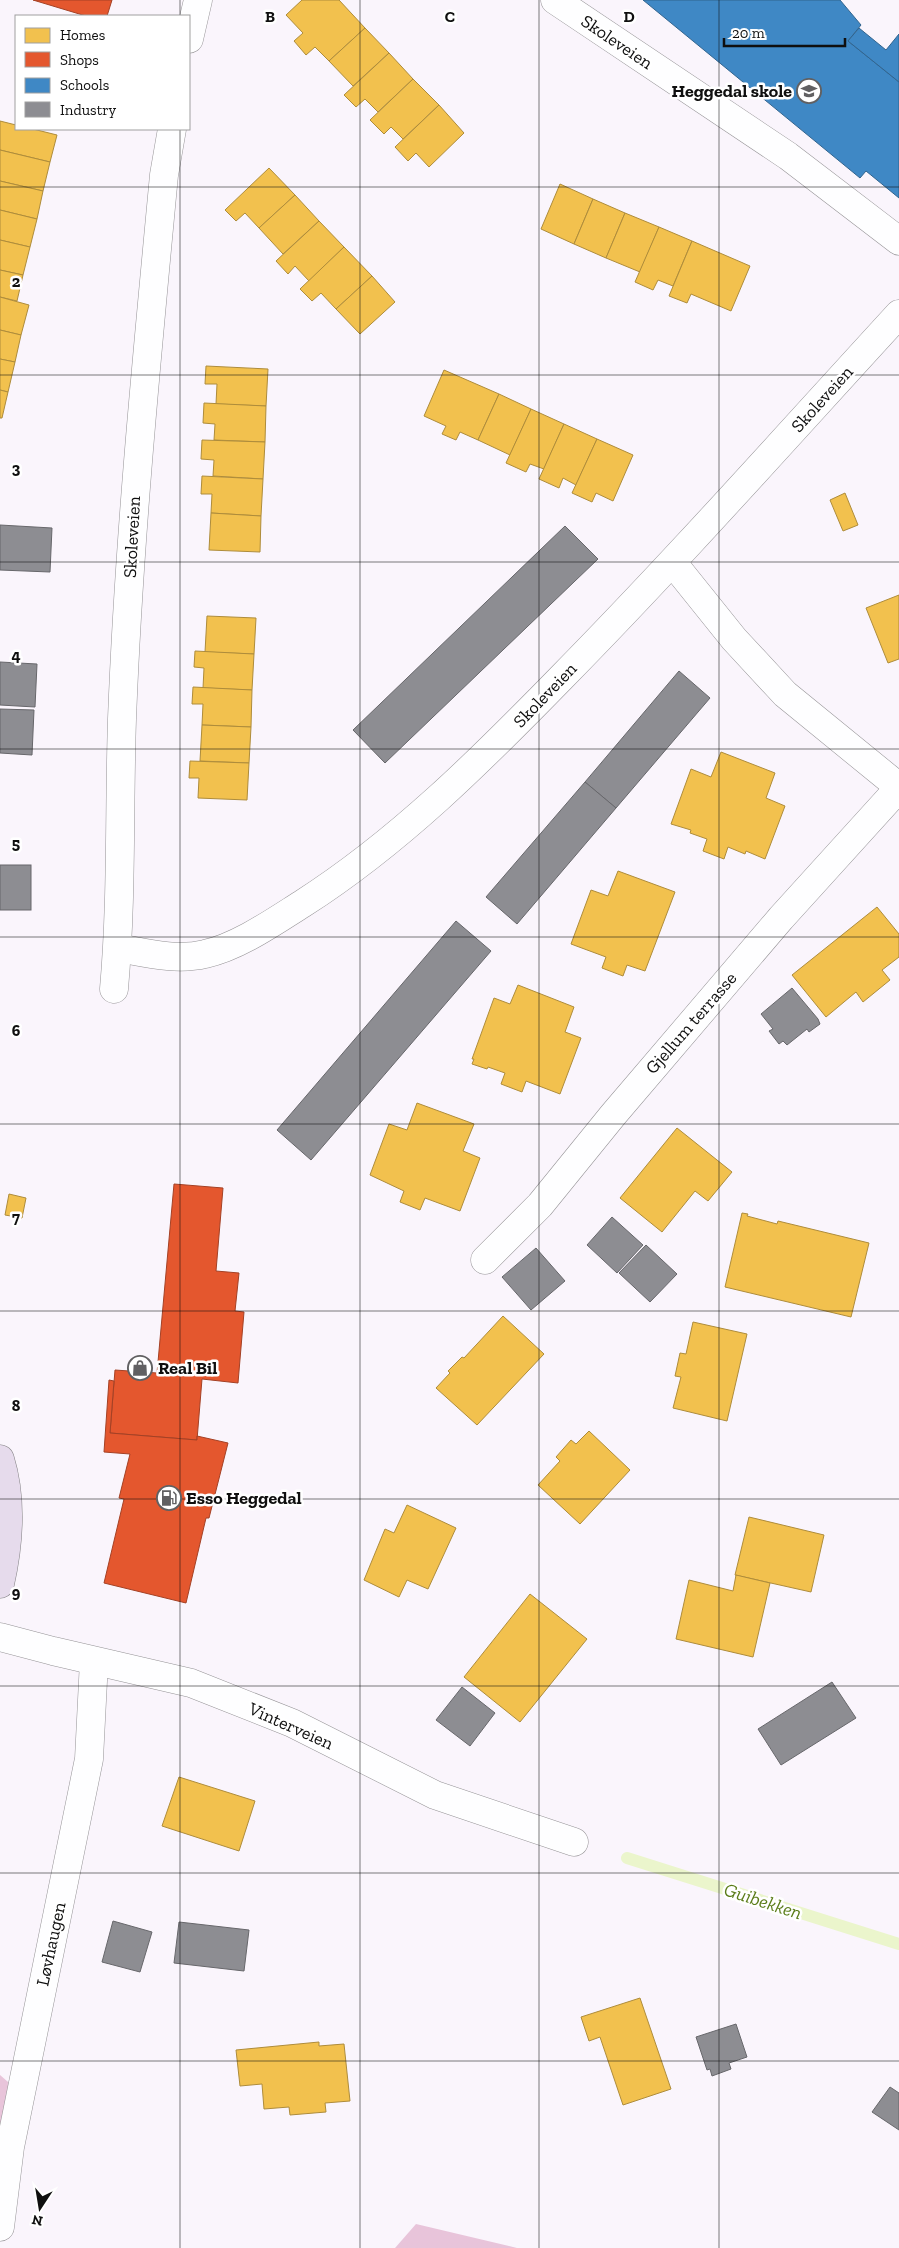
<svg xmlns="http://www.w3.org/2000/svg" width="899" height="2248" font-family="'Zilla Slab',serif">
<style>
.forest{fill:#e8c4da}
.homes{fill:#f2c14e;stroke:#ae8c3b}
.shops{fill:#e4572e;stroke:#a44125}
.schools{fill:#3f88c5;stroke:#31648e}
.industry{fill:#8d8d92;stroke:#67676b}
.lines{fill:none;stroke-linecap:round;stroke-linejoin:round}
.stream{stroke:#ebf5cc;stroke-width:12}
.minor-casing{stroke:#959396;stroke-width:29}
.major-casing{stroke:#828083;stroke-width:29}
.minor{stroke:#fefeff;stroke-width:28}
.major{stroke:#e6dbec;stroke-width:28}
.grid{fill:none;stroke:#0f0f0f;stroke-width:1;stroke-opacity:0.55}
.labels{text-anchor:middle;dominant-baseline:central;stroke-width:5;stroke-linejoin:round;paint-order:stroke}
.street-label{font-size:18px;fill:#0f0f0f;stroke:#fff}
.poi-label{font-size:18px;font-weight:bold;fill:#0f0f0f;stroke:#fff;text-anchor:start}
.water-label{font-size:19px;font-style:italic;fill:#5a7c18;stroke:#fff}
.grid-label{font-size:16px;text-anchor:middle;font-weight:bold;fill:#0f0f0f;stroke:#fff;stroke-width:5;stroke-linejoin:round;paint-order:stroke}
</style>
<rect width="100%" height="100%" fill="#faf5fc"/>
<!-- forest -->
<g class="forest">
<path d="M0,2075L15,2088L0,2187Z"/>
<path d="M416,2224L517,2248H395Z"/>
</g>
<!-- homes -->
<g class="homes">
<path d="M302,0H339L365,28L329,61L315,47L306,55L294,41L303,33L286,15Z"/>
<path d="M365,28L389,53L353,86L329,61Z"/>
<path d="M389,53L413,79L378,112L365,99L356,107L344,95Z"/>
<path d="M413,79L439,105L403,139L391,127L384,134L370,120Z"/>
<path d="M439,105L464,133L429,167L416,153L408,161L395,147Z"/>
<path d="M0,121L16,125V129H33L57,135L50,162L0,150Z"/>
<path d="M0,150L50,162L43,191L0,181Z"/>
<path d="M269,168L295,195L259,228L245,213L236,221L225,210Z"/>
<path d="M0,181L43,191L37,219L0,210Z"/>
<path d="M560,184L593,199L574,244L541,229Z"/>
<path d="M295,195L319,221L283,254L259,228Z"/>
<path d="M593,199L625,213L606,258L574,244Z"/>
<path d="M0,210L37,219L30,247L0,240Z"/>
<path d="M625,213L659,227L640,272L606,258Z"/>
<path d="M319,221L344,247L309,281L295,266L288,274L276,261Z"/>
<path d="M659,227L692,241L673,286L658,280L653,290L635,282Z"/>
<path d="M0,240L30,247L23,275L0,270Z"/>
<path d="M692,241L750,266L731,311L691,294L687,303L669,296Z"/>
<path d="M344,247L372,276L336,309L321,293L312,301L300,289Z"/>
<path d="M0,270L23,275L17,301L0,297Z"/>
<path d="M372,276L395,302L360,334L336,309Z"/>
<path d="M0,297L29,305L21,335L0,330Z"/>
<path d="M0,330L21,335L15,362L0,359Z"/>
<path d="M0,359L15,362L8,392L0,390Z"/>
<path d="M206,366L268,369L266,406L216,404L217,384H205Z"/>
<path d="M444,370L499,394L478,440L460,432L456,440L442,434L446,426L424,416Z"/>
<path d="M0,390L8,392L2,418H0Z"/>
<path d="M499,394L531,409L510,455L478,440Z"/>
<path d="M204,403L266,406L265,442L214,440L215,424L203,423Z"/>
<path d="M531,409L564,424L544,469L530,464L526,472L506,463Z"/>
<path d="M564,424L597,439L576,485L563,478L559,488L539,479Z"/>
<path d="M597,439L633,455L613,501L596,493L592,502L572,493Z"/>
<path d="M202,440L265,442L263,479L213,476L214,460L201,459Z"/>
<path d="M202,476L263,479L261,516L211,513L212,494H201Z"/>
<path d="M845,493L858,525L843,531L830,500Z"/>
<path d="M211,513L261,516L260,552L209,550Z"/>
<path d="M899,595V659L888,663L866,608Z"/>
<path d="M207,616L256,618L254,654L205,652Z"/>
<path d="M195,651L254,654L252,690L203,688L204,668L194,667Z"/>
<path d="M193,687L252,690L251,727L202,725L203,704H192Z"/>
<path d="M202,725L251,727L249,763L200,761Z"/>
<path d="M721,752L775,773L766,798L785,806L765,859L746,851L745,854L728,847L724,859L703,851L707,839L690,833L691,830L671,824L691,769L711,777Z"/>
<path d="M190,761L249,763L247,800L198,798L199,778H189Z"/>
<path d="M618,871L675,892L645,971L627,965L623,976L602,968L606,957L571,944L591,890L608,896Z"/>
<path d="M877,907L899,934V957L882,970L890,980L863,1002L856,992L826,1017L792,975Z"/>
<path d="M518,985L574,1007L565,1032L581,1038L560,1094L526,1081L522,1092L501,1084L505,1073L488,1067L487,1069L472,1064L474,1059H472L494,998L510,1004Z"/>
<path d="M417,1103L474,1124L463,1151L480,1158L460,1211L425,1198L420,1210L400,1202L404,1191L370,1175L389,1124L407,1130Z"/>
<path d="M677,1128L732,1172L708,1201L695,1191L662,1232L620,1198Z"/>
<path d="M9,1194L26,1198L22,1218L5,1215Z"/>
<path d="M742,1213L748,1214L747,1216L777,1224L778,1221L869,1243L851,1317L725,1287Z"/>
<path d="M503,1316L544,1354L477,1425L436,1388L450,1373L448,1371L462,1357L464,1358Z"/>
<path d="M693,1322L747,1334L727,1421L673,1408L681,1377L675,1376L680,1353L686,1354Z"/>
<path d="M589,1431L630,1470L580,1524L538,1485L560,1461L556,1457L571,1440L576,1444Z"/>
<path d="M407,1505L456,1528L428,1589L407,1580L399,1597L364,1580L385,1529L394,1533Z"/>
<path d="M749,1517L824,1535L811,1592L735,1575Z"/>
<path d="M736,1575L770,1583L753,1657L676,1639L689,1580L733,1591Z"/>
<path d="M530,1594L587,1639L520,1722L464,1677Z"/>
<path d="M179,1777L255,1801L239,1851L162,1826Z"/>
<path d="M640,1998L671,2089L623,2105L600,2037L589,2041L581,2017Z"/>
<path d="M319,2042V2046L344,2044L350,2101L325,2103L326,2112L290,2115L289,2107L264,2109L262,2084L240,2086L236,2050Z"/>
</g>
<!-- shops -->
<g class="shops">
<path d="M33,0H112L107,16H86Z"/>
<path d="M174,1184L223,1188L216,1271L239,1273L235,1311L244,1312L238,1383L202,1379L197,1440L110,1433L115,1370L157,1373Z"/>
<path d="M109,1380L114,1381L110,1433L197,1440V1436L228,1443L209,1518H206L186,1603L104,1583L124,1499L119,1498L130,1454L104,1452Z"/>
</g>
<!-- schools -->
<g class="schools">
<path d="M643,0H840L861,25L848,41L899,82V198L866,171L860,178Z"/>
<path d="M859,28L886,50L899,34V82L848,41Z"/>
</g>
<!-- industry -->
<g class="industry">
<path d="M0,525L52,528L50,572L0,570Z"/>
<path d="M565,526L598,559L385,763L353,730Z"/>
<path d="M0,662L37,664L35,707L0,705Z"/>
<path d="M679,671L710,698L616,808L585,782Z"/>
<path d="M0,709L34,710L32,755L0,753Z"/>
<path d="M585,782L616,808L517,924L486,897Z"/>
<rect x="0" y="865" width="31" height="45"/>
<path d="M456,921L491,951L311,1160L277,1130Z"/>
<path d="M792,988L818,1019L820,1024L809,1032L807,1029L787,1045L783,1041L779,1044L769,1031L773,1029L761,1014Z"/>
<path d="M612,1217L643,1245L617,1273L587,1245Z"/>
<path d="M646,1245L677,1274L650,1302L619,1273Z"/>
<path d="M536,1248L565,1281L531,1310L502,1277Z"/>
<path d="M832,1682L856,1718L781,1765L758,1729Z"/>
<path d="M462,1687L495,1713L470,1746L436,1720Z"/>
<path d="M113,1921L152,1932L140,1972L102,1962Z"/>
<path d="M179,1922L249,1930L244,1971L174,1963Z"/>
<path d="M736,2024L747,2057L729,2063L731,2069L712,2076L710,2069L707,2070L696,2037Z"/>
<path d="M890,2087L899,2093V2130L872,2112Z"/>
</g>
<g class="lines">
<!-- stream -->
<path class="stream" d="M627,1858L899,1944"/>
<defs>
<g id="minor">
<path d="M555,0L788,156L899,241"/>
<path d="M189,39L198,0"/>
<path d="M673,563L734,639L785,694L899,787"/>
<path d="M118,948C146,953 177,961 205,954C238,947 275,921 302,904C399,842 481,760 561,678C677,560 787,436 899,314"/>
<path d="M114,989C122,899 119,809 122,719C129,537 147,356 164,175L172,129"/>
<path d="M485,1260L540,1205L613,1115L781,918L899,788"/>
<path d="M0,1637L53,1651L191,1683L292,1723L435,1795L574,1842"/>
<path d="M0,2227L10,2147L89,1759L94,1661"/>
</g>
<path id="major" d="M0,1459C12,1498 9,1544 0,1584"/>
</defs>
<!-- minor casing -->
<use href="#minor" class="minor-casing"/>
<!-- major casing -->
<use href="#major" class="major-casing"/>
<!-- minor -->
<use href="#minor" class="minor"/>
<!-- major -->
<use href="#major" class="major"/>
</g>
<!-- grid -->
<path class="grid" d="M180,0V16M360,0V2248M539,0V2248M719,0V2248M180,129V2248M0,187H899M0,375H899M0,562H899M0,749H899M0,937H899M0,1124H899M0,1311H899M0,1499H899M0,1686H899M0,1873H899M0,2061H899"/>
<!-- icons -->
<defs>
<symbol id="school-ring" viewBox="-11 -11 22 22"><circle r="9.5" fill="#fff" stroke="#616062" stroke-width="1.5"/><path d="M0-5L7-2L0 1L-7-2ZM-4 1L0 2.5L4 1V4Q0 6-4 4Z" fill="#616062"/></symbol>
<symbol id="shop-ring" viewBox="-11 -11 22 22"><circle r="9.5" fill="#fff" stroke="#616062" stroke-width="1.5"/><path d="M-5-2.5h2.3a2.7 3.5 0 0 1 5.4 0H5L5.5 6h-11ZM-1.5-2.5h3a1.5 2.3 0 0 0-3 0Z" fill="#616062"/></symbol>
<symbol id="fuel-ring" viewBox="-11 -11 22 22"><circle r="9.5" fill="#fff" stroke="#616062" stroke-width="1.5"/><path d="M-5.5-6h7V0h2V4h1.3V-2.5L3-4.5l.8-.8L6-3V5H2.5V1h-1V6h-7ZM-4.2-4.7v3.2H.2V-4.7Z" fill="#616062"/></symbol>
</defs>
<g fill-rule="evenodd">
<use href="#school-ring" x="795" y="77" width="28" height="28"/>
<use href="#shop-ring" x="126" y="1354" width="28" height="28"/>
<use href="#fuel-ring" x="155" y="1484" width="28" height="28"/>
</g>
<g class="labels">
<!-- street labels -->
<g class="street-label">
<text transform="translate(617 42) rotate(34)">Skoleveien</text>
<text transform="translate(822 399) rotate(-48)">Skoleveien</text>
<text transform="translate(132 537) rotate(-87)">Skoleveien</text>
<text transform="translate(545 695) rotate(-46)">Skoleveien</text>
<text transform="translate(691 1023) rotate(-49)">Gjellum terrasse</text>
<text transform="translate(291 1726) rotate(24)">Vinterveien</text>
<text transform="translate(51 1944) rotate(-78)">Løvhaugen</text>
</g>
<!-- poi labels -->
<g class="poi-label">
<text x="792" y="91" text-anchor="end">Heggedal skole</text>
<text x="158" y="1368">Real Bil</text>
<text x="186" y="1498">Esso Heggedal</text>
</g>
<!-- water labels -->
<g class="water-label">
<text transform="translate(763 1901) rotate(18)">Guibekken</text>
</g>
</g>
<g class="grid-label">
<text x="270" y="22">B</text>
<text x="450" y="22">C</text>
<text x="629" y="22">D</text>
<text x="16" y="287">2</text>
<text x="16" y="474">3</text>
<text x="16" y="661">4</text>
<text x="16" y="849">5</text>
<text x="16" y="1036">6</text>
<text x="16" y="1223">7</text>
<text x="16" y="1411">8</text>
<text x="16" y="1598">9</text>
</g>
<!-- legend -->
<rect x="15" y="15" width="175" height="115" fill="#ffffff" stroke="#9f9f9f"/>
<rect x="25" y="28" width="25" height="15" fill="#f2c14e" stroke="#9f9f9f"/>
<text x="60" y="40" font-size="15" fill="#0f0f0f">Homes</text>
<rect x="25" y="52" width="25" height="15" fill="#e4572e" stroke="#9f9f9f"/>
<text x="60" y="65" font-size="15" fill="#0f0f0f">Shops</text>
<rect x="25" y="78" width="25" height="15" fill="#3f88c5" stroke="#9f9f9f"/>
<text x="60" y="90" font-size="15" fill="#0f0f0f">Schools</text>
<rect x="25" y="102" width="25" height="15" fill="#8d8d92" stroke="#9f9f9f"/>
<text x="60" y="115" font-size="15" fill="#0f0f0f">Industry</text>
<!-- north arrow -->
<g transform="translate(40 2208) rotate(192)" stroke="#ffffff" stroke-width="4" paint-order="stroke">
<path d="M0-4L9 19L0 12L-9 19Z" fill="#0f0f0f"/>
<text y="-8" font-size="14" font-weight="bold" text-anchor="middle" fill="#0f0f0f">N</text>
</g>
<!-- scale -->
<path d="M724 38v8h121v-8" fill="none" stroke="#0f0f0f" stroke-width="2.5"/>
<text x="732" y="38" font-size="15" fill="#0f0f0f" stroke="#ffffff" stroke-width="4" paint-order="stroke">20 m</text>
</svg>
